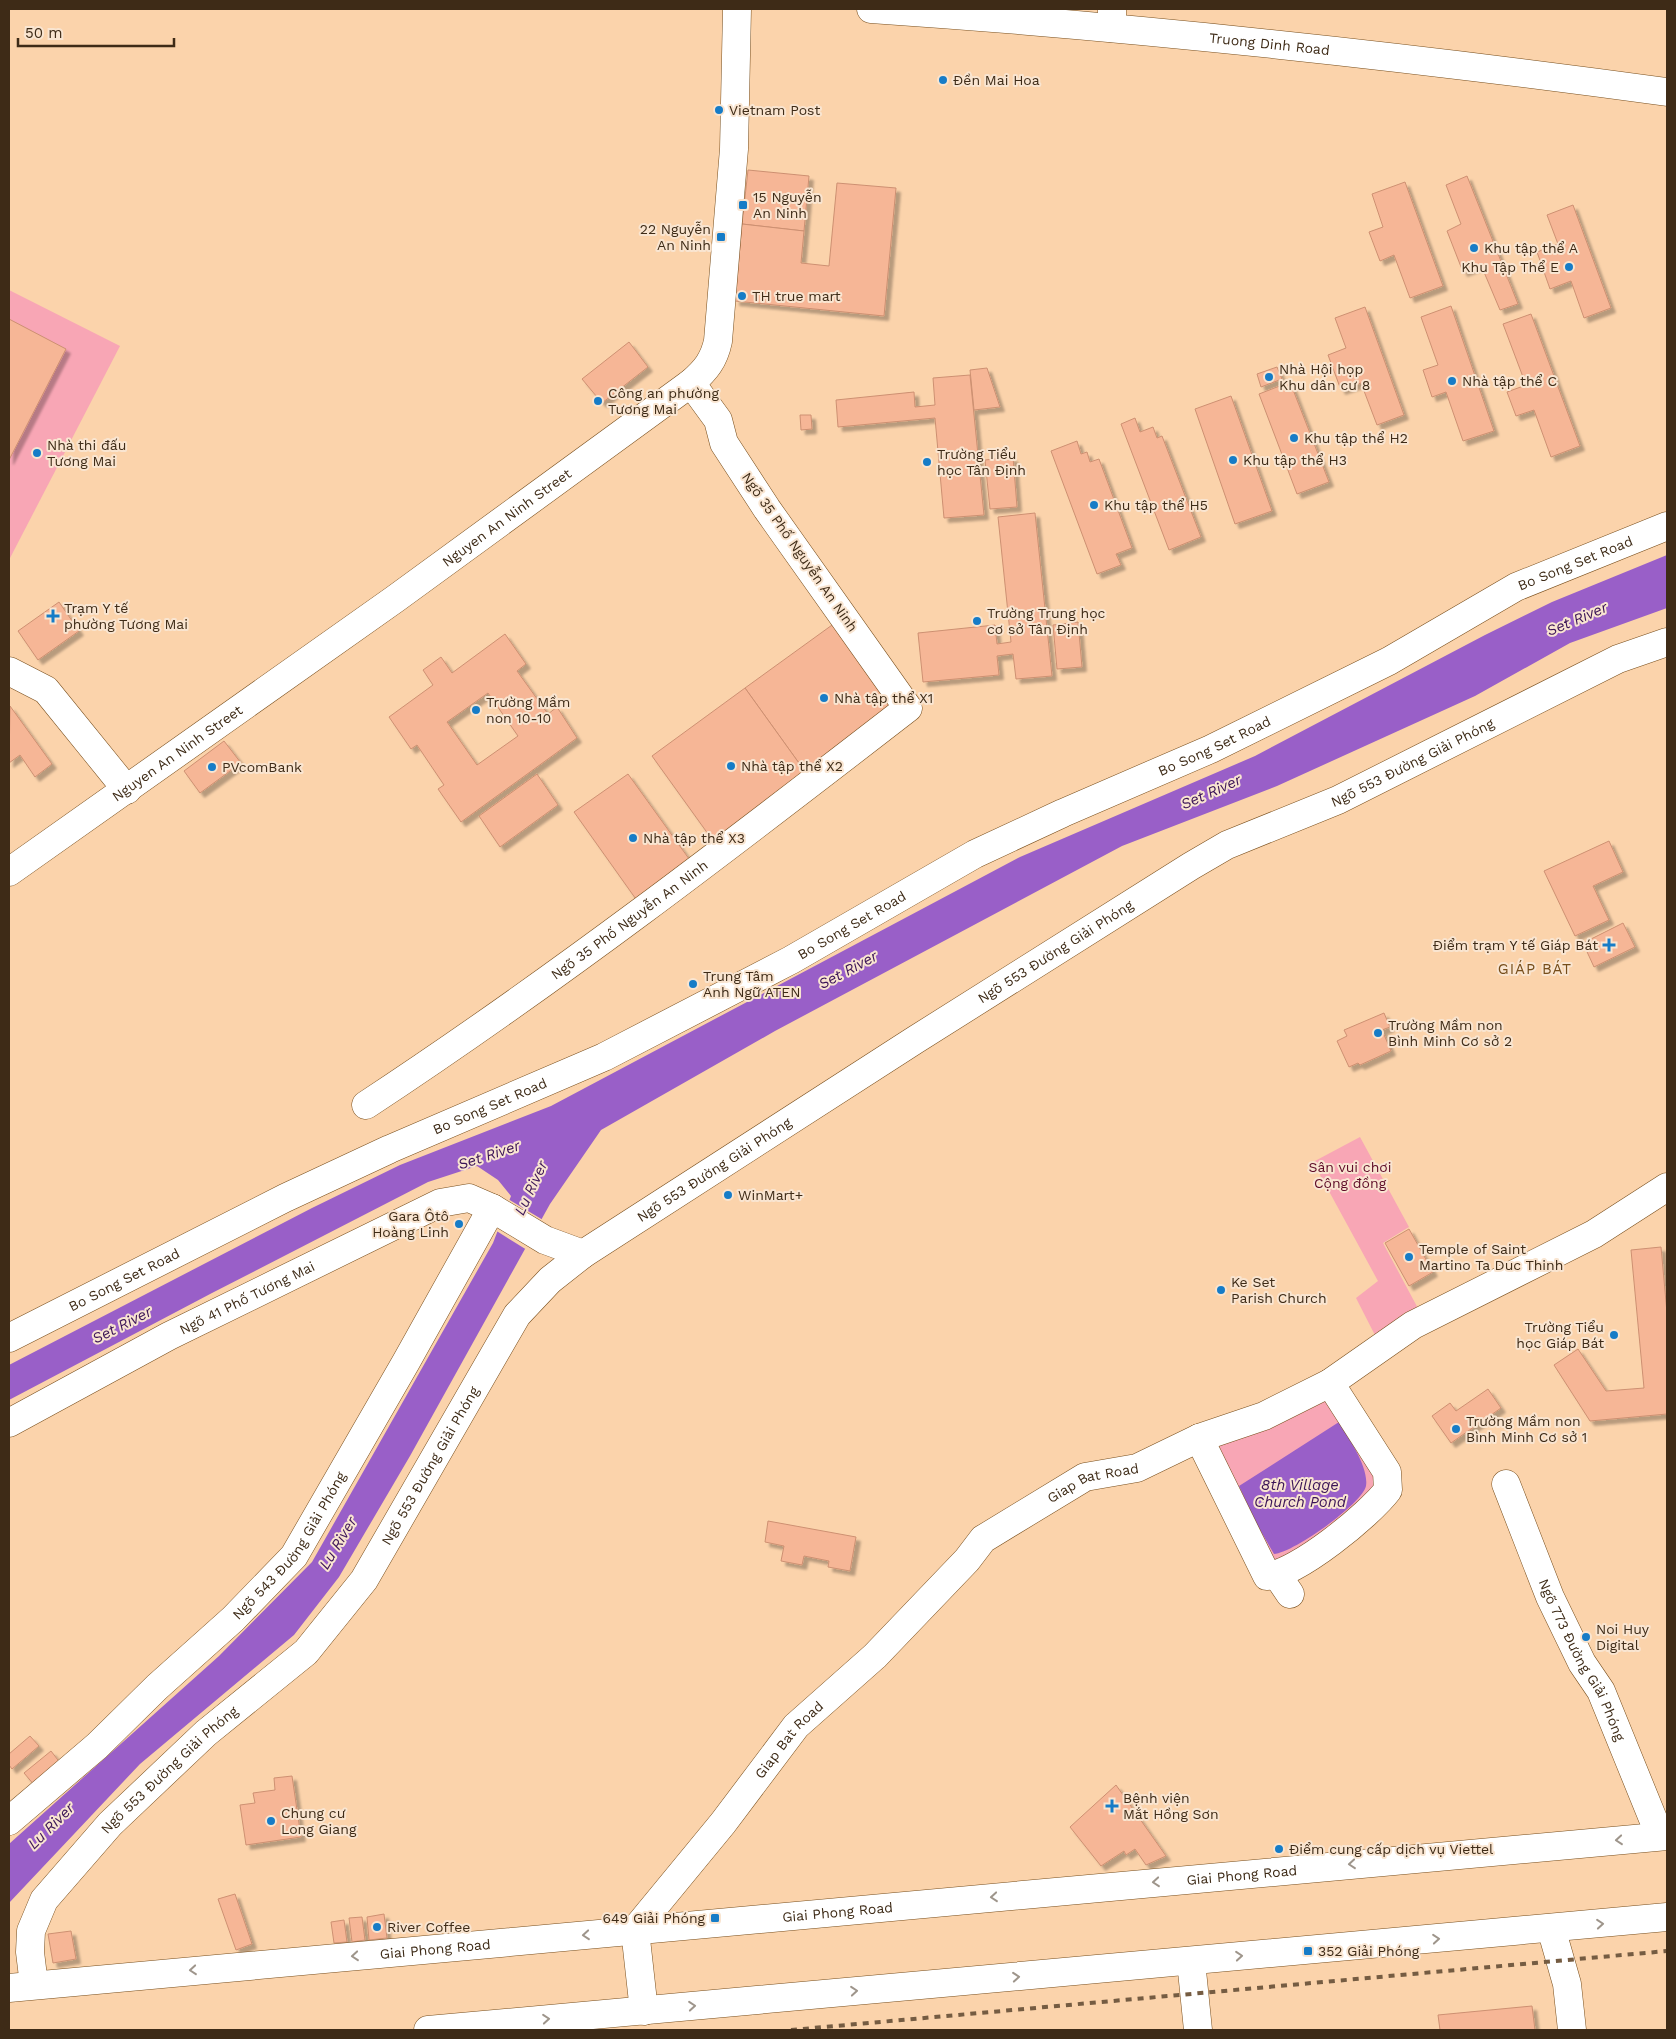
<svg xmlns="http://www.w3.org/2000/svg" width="1676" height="2039" font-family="'Work Sans',sans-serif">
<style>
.green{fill:#f8a6b5}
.water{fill:#995fc8}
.pier{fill:#fbd3ab}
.building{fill:#f6b696;stroke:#cd9072;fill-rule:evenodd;filter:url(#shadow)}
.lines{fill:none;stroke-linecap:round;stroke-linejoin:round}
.minor-casing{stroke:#784e1c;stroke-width:29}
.major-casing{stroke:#784e1c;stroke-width:29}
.minor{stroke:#fff;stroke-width:28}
.major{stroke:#fff;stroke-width:28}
.rail{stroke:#755c42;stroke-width:4;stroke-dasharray:6 6;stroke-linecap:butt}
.oneway{stroke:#9e958b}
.poi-dot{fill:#167cc7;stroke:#f9e5d1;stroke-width:2}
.labels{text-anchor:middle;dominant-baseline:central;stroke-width:4;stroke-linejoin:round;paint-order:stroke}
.street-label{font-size:14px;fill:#3e2b17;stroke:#f9e5d1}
.poi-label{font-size:14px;fill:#3e2b17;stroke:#f9e5d1;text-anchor:start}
.park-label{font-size:14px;fill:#5f0c28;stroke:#f9e5d1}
.water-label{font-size:15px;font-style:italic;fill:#3b1457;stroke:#f9e5d1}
.neighbourhood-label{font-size:15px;letter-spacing:1px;fill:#764d1a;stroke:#f9e5d1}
</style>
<defs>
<filter id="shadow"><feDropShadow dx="4.5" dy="4.5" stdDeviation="1" flood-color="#0004"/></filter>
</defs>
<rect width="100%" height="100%" fill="#fbd3ab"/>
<!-- green -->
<g class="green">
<path d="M9,290L120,346L9,560Z"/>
<path d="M1360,1137L1409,1227L1383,1243L1421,1314L1379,1343L1356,1298L1378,1281L1313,1162Z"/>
<path d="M1328,1391L1382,1470L1381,1491L1278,1572L1215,1450L1225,1442Z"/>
</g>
<!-- water -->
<g class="water">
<path d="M1667,555V608L1570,643L1475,696L1277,786L1122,846L775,1031L601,1130L550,1204L410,1456L339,1577L294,1635L140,1764L9,1903V1844L219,1656L312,1562L493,1243L511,1196L498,1180L477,1166L428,1182L212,1293L9,1400V1365L312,1208L400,1165L551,1106L1020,857L1255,756L1485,635L1552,602Z"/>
<path d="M1339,1422C1348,1437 1369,1467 1366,1486C1362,1504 1293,1553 1274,1554L1256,1523L1239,1486Z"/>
</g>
<!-- pier -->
<path class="pier" d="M508,1199L543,1220L527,1250L495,1230Z"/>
<!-- building -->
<g class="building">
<path d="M748,170L809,176L804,231L742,224Z"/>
<path d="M1467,176L1518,304L1500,310L1481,265L1463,272L1447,231L1461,224L1446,185Z"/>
<path d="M1405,182L1443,286L1410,298L1394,255L1380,261L1369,232L1383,227L1372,194Z"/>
<path d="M837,183L896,188L884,316L735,301L742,224L804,231L801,263L829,266Z"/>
<path d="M1573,205L1611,308L1584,318L1571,281L1550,289L1537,252L1558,244L1547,215Z"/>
<path d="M1451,306L1494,431L1463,441L1446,392L1432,397L1423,370L1438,365L1421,317Z"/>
<path d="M1365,307L1404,415L1377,425L1361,383L1341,390L1328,355L1346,348L1335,318Z"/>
<path d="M1531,314L1580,446L1551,457L1534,410L1516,416L1507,392L1526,385L1503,324Z"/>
<path d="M9,319L66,349L9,460Z"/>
<path d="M629,342L648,367L602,403L582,379Z"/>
<path d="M1277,367L1282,379L1261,387L1257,374Z"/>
<path d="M987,368L1000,407L974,410L970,370Z"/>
<path d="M970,375L984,515L944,518L935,418L838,427L836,400L914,392L915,407L935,405L933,378Z"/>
<path d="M1290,382L1329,482L1297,494L1259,394Z"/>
<path d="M1231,396L1272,511L1235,524L1195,409Z"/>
<path d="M800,415H811L812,429L801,430Z"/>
<path d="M1135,418L1140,432L1153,427L1157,438L1162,436L1201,537L1169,550L1121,424Z"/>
<path d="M1077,441L1081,454L1087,452L1090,462L1099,459L1132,548L1116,554L1121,565L1097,574L1051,451Z"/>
<path d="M1013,457L1017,507L990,509L985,460Z"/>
<path d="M1035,513L1052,676L1016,679L1013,654L997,656L999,675L923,682L918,633L995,625L997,644L1011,642L998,517Z"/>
<path d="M59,602L79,631L38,660L18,631Z"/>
<path d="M839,620L903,709L809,777L745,688Z"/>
<path d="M1078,622L1082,667L1057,669L1053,625Z"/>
<path d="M505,634L526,664L517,671L548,714L557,707L577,738L461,822L438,789L444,785L417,745L411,749L389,717L433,685L423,670L441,657L452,673ZM488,693L518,736L477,765L447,722Z"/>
<path d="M745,688L809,777L716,845L652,756Z"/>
<path d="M10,706L52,764L35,777L20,755L9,763Z"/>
<path d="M224,741L241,763L200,793L184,771Z"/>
<path d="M537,774L558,805L500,847L479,816Z"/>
<path d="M628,774L692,863L638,902L574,812Z"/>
<path d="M1609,841L1623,872L1593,886L1609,920L1575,936L1544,871Z"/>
<path d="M1623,923L1635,947L1594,967L1583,943Z"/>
<path d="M1384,1013L1390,1027L1382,1030L1391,1051L1360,1065L1358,1063L1349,1067L1337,1041L1347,1036L1344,1030Z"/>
<path d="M1409,1229L1433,1272L1409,1286L1385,1243Z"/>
<path d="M1661,1247L1667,1313V1414L1590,1421L1554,1365L1578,1349L1606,1391L1644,1388L1631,1250Z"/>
<path d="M1488,1389L1501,1408L1451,1443L1432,1416L1450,1403L1456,1411Z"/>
<path d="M768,1521L856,1537L850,1571L828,1567L829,1561L804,1556L802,1565L781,1561L784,1546L765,1542Z"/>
<path d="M30,1736L39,1746L12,1769L9,1765V1754Z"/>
<path d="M51,1751L61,1764L35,1786L24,1773Z"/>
<path d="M292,1776L301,1837L246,1845L240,1805L255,1803L253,1793L275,1790L274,1778Z"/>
<path d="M1116,1785L1166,1856L1146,1865L1135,1849L1126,1855L1124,1851L1101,1866L1070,1827Z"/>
<path d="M235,1894L252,1944L236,1950L218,1899Z"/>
<path d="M384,1914L387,1938L369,1940L367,1917Z"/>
<path d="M362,1917L365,1940L352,1942L349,1918Z"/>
<path d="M344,1920L347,1942L334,1943L331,1922Z"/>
<path d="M71,1931L76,1959L53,1963L48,1934Z"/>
<path d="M1532,2006L1535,2030H1440L1438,2015Z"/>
</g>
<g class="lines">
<defs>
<g id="minor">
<path d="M1112,28V9"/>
<path d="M9,671L46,690L127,790"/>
<path id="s1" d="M9,872L395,599L691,383C706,370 714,360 718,341L734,149L737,9"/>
<path id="s2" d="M366,1105C553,982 731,845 908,708L767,509L724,443L718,420L691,383"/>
<path id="s3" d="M9,1338L285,1198L390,1149L604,1057L791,960L975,854L1063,813L1211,749L1389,661L1516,587L1667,526"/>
<path id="s4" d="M9,1423L169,1336L440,1203L469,1198L492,1208L545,1240L583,1254"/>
<path d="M1199,1438L1267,1576C1297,1574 1369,1515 1388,1490L1387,1472L1330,1383"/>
<path id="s5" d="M1506,1484L1550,1597L1582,1663L1601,1691L1660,1836"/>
<path d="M1277,1575L1290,1594"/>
<path id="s6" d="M9,1821L97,1746L157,1687L233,1619L294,1556L406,1362L492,1208"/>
<path d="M1551,1928L1567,1984L1572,2030"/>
<path id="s7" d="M635,1930L723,1823L796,1726L875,1656L967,1560L983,1539L1085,1477L1137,1468L1199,1438L1264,1416L1330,1383L1413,1325L1594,1234L1667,1187"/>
<path d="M1191,1961L1198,2030"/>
<path id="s8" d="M34,1985L30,1952L31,1931L44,1900L110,1824L206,1733L306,1652L364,1580L517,1315L550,1280L583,1254L915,1040L1191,866L1227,845L1338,800L1618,659L1667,642"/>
</g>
<g id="major">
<path id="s9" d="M871,9C1137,27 1403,56 1667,92"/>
<path d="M635,1930L644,2011"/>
<path id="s10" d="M9,1988L1667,1836"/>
<path d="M428,2030L1667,1917"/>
</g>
</defs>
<!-- minor casing -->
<use href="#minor" class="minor-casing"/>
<!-- major casing -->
<use href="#major" class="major-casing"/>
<!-- minor -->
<use href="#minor" class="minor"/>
<!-- major -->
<use href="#major" class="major"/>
<!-- rail -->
<path class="rail" d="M791,2030L1667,1951"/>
</g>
<!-- one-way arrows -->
<defs><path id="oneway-chevron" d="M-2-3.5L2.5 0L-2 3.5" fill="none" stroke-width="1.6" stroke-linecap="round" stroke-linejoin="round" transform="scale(1.25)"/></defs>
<g class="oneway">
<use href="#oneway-chevron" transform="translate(1619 1840) rotate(175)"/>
<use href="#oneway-chevron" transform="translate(1352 1864) rotate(175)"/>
<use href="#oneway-chevron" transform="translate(1156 1882) rotate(175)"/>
<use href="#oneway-chevron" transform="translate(994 1897) rotate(175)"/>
<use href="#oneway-chevron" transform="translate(1600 1924) rotate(-5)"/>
<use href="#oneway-chevron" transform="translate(586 1935) rotate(175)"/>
<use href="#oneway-chevron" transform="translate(1436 1939) rotate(-5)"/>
<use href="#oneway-chevron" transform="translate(355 1956) rotate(175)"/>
<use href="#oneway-chevron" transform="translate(1239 1956) rotate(-5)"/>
<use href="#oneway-chevron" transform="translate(193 1970) rotate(175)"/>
<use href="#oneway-chevron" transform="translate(1016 1977) rotate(-5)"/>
<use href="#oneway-chevron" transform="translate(854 1991) rotate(-5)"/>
<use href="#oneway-chevron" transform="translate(692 2006) rotate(-5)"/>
<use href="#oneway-chevron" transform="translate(546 2019) rotate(-5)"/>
</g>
<!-- markers -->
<g class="poi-dot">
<circle cx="943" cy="80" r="5"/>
<circle cx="719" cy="110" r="5"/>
<rect x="738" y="200" width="10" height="10" rx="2.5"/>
<rect x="716" y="232" width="10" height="10" rx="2.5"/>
<circle cx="1474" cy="248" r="5"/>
<circle cx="1569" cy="267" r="5"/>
<circle cx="742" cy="296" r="5"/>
<circle cx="1269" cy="377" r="5"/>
<circle cx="1452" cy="381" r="5"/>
<circle cx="598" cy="401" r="5"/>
<circle cx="1294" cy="438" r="5"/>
<circle cx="37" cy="453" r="5"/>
<circle cx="1233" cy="460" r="5"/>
<circle cx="927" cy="462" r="5"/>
<circle cx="1094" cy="505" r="5"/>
<path d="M50.5 608.5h5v5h5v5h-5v5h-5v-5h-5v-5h5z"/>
<circle cx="977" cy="621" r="5"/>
<circle cx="824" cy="698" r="5"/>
<circle cx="476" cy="710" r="5"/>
<circle cx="731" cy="766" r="5"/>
<circle cx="212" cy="767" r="5"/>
<circle cx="633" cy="838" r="5"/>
<path d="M1606.5 937.5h5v5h5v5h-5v5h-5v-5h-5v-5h5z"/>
<circle cx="693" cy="984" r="5"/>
<circle cx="1378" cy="1033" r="5"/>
<circle cx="728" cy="1195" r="5"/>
<circle cx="459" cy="1224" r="5"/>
<circle cx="1409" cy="1257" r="5"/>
<circle cx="1221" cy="1290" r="5"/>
<circle cx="1614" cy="1335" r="5"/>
<circle cx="1456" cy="1429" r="5"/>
<circle cx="1586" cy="1637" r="5"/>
<path d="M1109.5 1798.5h5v5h5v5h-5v5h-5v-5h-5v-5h5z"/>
<circle cx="271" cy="1821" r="5"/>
<circle cx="1279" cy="1849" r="5"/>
<rect x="710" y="1913" width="10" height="10" rx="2.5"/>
<circle cx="377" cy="1927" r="5"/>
<rect x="1303" y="1946" width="10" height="10" rx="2.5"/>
</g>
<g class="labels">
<!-- street labels -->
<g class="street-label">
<text stroke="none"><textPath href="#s9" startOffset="400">Truong Dinh Road</textPath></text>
<text stroke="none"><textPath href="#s1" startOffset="611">Nguyen An Ninh Street</textPath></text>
<text transform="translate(800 552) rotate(55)">Ngõ 35 Phố Nguyễn An Ninh</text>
<text stroke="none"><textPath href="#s3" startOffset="1749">Bo Song Set Road</textPath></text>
<text stroke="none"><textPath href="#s3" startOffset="1344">Bo Song Set Road</textPath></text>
<text stroke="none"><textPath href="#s1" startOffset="206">Nguyen An Ninh Street</textPath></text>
<text stroke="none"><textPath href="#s8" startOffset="1904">Ngõ 553 Đường Giải Phóng</textPath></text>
<text stroke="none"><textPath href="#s2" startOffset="322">Ngõ 35 Phố Nguyễn An Ninh</textPath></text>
<text stroke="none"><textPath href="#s3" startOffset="939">Bo Song Set Road</textPath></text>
<text stroke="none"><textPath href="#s8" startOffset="1499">Ngõ 553 Đường Giải Phóng</textPath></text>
<text stroke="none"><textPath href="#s3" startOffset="534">Bo Song Set Road</textPath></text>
<text stroke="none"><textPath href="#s8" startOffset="1094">Ngõ 553 Đường Giải Phóng</textPath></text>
<text stroke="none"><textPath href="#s3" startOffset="129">Bo Song Set Road</textPath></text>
<text stroke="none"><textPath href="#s4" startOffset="269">Ngõ 41 Phố Tương Mai</textPath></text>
<text stroke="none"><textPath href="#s8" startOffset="674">Ngõ 553 Đường Giải Phóng</textPath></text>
<text stroke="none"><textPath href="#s7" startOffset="650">Giap Bat Road</textPath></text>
<text stroke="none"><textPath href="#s6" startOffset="395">Ngõ 543 Đường Giải Phóng</textPath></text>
<text stroke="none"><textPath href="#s5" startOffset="192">Ngõ 773 Đường Giải Phóng</textPath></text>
<text stroke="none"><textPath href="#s7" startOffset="245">Giap Bat Road</textPath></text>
<text stroke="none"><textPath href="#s8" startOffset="269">Ngõ 553 Đường Giải Phóng</textPath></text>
<text stroke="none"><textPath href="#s10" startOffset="1238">Giai Phong Road</textPath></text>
<text stroke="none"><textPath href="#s10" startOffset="832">Giai Phong Road</textPath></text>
<text stroke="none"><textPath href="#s10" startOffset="428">Giai Phong Road</textPath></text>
</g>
<!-- poi labels -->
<g class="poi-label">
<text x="953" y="80">Đền Mai Hoa</text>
<text x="729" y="110">Vietnam Post</text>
<text x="753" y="197">15 Nguyễn<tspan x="753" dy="16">An Ninh</tspan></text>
<text x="711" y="229" text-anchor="end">22 Nguyễn<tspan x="711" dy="16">An Ninh</tspan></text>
<text x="1484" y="248">Khu tập thể A</text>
<text x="1559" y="267" text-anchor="end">Khu Tập Thể E</text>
<text x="752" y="296">TH true mart</text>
<text x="1279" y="369">Nhà Hội họp<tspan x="1279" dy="16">Khu dân cư 8</tspan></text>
<text x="1462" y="381">Nhà tập thể C</text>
<text x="608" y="393">Công an phường<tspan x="608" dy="16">Tương Mai</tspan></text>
<text x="1304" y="438">Khu tập thể H2</text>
<text x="47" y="445">Nhà thi đấu<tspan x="47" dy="16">Tương Mai</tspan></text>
<text x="937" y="454">Trường Tiểu<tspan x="937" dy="16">học Tân Định</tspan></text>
<text x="1243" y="460">Khu tập thể H3</text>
<text x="1104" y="505">Khu tập thể H5</text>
<text x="64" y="608">Trạm Y tế<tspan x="64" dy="16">phường Tương Mai</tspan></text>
<text x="987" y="613">Trường Trung học<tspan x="987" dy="16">cơ sở Tân Định</tspan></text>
<text x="834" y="698">Nhà tập thể X1</text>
<text x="486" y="702">Trường Mầm<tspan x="486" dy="16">non 10-10</tspan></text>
<text x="741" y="766">Nhà tập thể X2</text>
<text x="222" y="767">PVcomBank</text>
<text x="643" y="838">Nhà tập thể X3</text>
<text x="1598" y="945" text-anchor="end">Điểm trạm Y tế Giáp Bát</text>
<text x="703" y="976">Trung Tâm<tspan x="703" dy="16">Anh Ngữ ATEN</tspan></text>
<text x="1388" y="1025">Trường Mầm non<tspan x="1388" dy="16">Bình Minh Cơ sở 2</tspan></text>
<text x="738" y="1195">WinMart+</text>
<text x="449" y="1216" text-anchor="end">Gara Ôtô<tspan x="449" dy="16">Hoàng Linh</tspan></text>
<text x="1419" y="1249">Temple of Saint<tspan x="1419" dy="16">Martino Ta Duc Thinh</tspan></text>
<text x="1231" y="1282">Ke Set<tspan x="1231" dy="16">Parish Church</tspan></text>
<text x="1604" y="1327" text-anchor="end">Trường Tiểu<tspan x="1604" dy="16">học Giáp Bát</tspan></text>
<text x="1466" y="1421">Trường Mầm non<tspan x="1466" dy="16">Bình Minh Cơ sở 1</tspan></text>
<text x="1596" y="1629">Noi Huy<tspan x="1596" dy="16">Digital</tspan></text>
<text x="1123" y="1798">Bệnh viện<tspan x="1123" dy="16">Mắt Hồng Sơn</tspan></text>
<text x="281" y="1813">Chung cư<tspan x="281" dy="16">Long Giang</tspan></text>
<text x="1289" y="1849">Điểm cung cấp dịch vụ Viettel</text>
<text x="705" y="1918" text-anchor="end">649 Giải Phóng</text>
<text x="387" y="1927">River Coffee</text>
<text x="1318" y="1951">352 Giải Phóng</text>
</g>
<!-- park labels -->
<g class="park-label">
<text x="1350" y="1167">Sân vui chơi<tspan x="1350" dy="16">Cộng đồng</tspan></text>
</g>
<!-- water labels -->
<g class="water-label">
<text transform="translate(1577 619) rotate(-23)">Set River</text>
<text transform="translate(1211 792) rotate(-24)">Set River</text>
<text transform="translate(848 970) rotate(-28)">Set River</text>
<text transform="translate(489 1155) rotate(-18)">Set River</text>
<text transform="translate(531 1188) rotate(-65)">Lu River</text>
<text transform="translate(122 1325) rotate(-27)">Set River</text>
<text x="1300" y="1485">8th Village<tspan x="1300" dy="17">Church Pond</tspan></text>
<text transform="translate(338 1543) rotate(-59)">Lu River</text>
<text transform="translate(51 1826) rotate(-45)">Lu River</text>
</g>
<!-- neighbourhood labels -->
<g class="neighbourhood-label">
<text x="1535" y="969">GIÁP BÁT</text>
</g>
</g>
<!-- border -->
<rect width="1676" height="2039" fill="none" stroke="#3e2b17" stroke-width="20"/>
<!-- scale -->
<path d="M18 38v8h156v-8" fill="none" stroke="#3e2b17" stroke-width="2.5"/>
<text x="25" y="38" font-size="15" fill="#3e2b17" stroke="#f9e5d1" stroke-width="4" paint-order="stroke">50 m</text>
</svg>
